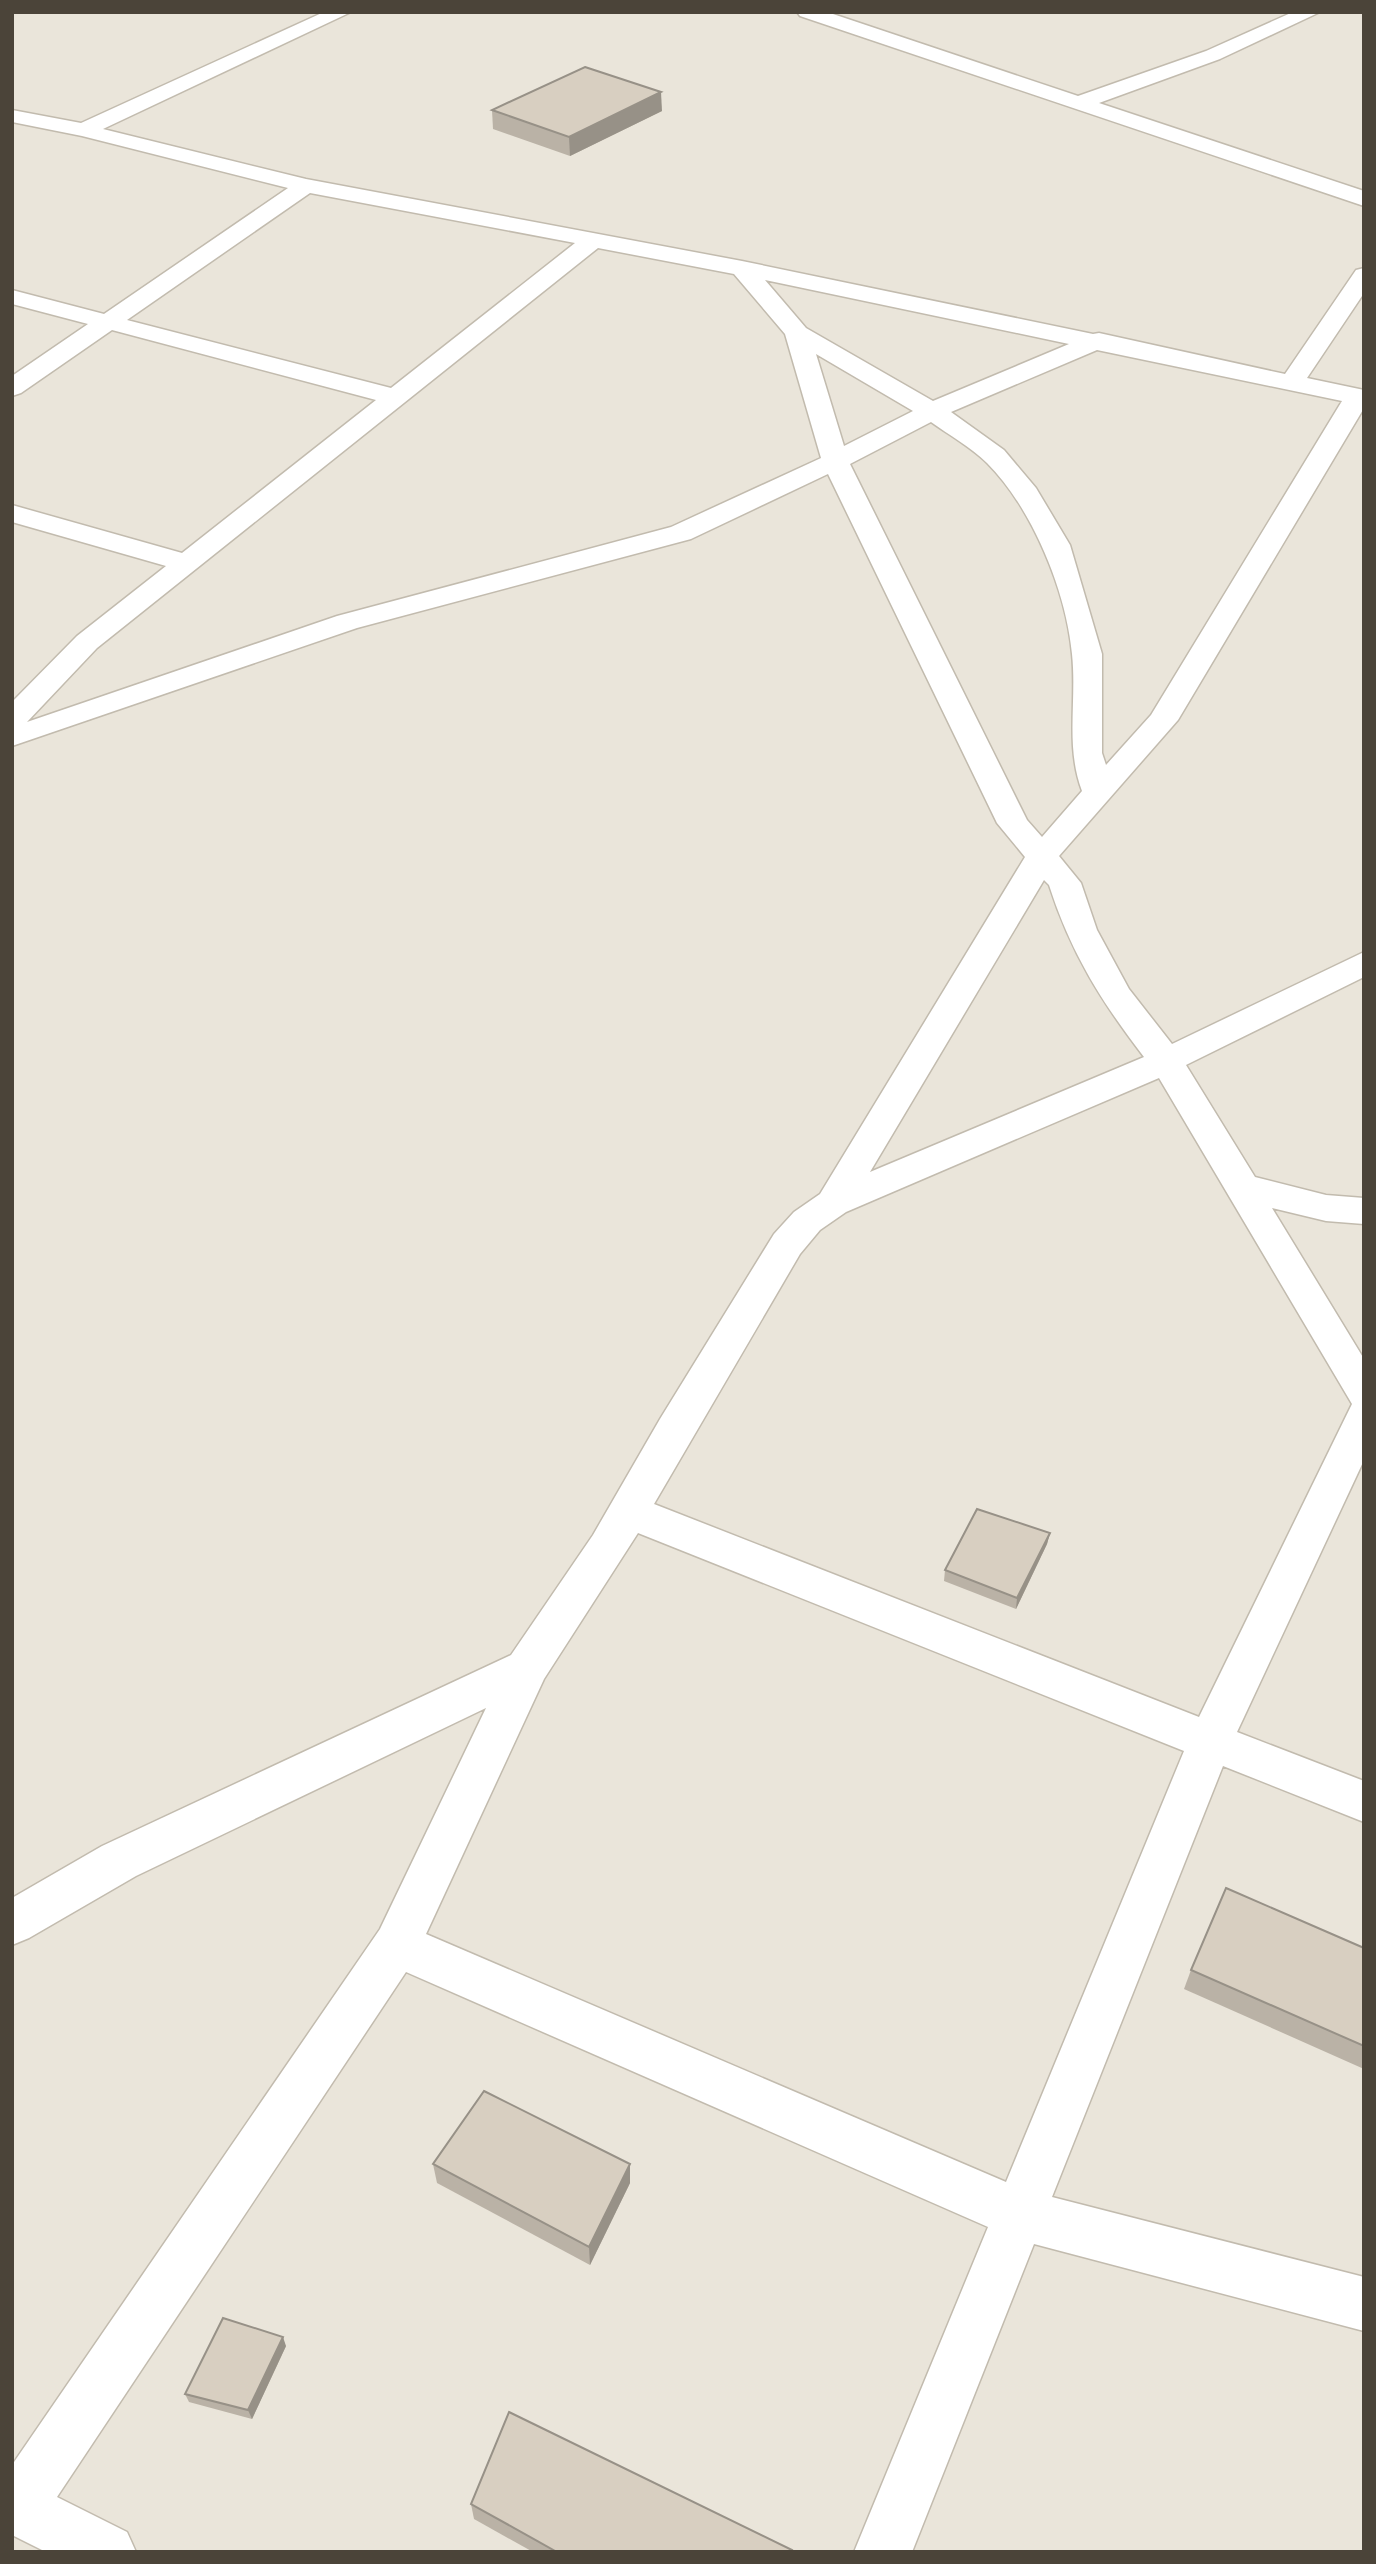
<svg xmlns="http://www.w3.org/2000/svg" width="1376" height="2564" font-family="Arial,sans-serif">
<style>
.residential{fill:#eae5da}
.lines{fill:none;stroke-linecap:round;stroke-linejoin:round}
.street-casing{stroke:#c2bbae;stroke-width:3}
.street{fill:#fff;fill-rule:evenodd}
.wall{fill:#bab2a6}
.shaded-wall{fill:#979187}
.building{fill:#d8cfc1;stroke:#979187;stroke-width:2}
</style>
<rect width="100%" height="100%" fill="#f6f3ec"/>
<!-- residential -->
<rect class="residential" x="12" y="12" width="1352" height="2540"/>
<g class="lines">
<defs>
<g id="street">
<path d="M324,12H351L103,129L306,179L742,261L1093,334L1099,333L1285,374L1356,270L1364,268V293L1307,378L1364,390V408L1178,720L1059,856L1081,883L1097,930L1129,989L1172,1044L1364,952V977L1186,1065L1255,1177L1326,1195L1364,1198V1224L1326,1221L1272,1208L1364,1359V1460L1237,1732L1364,1781V1822L1223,1766L1052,2197L1364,2277V2331L1034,2244L912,2552H854L988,2227L406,1972L57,2497L127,2532L136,2552H46L12,2535V2465L380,1929L486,1708L136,1876L29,1938L12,1945V1898L102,1846L511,1655L593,1535L660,1419L774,1234L794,1212L820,1194L1025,857L997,823L828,474L691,539L357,628L12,746V702L77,636L166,566L12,522V505L182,553L376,400L112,330L21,393L12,396V376L88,324L12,304V290L104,314L288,188L82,136L12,122V110L81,123ZM310,193L575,243L391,388L127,320ZM598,248L734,274L785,334L821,458L671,527L337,616L27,722L97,648ZM765,280L1069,344L933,401L806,328ZM1097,350L1342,401L1151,715L1106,765L1102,753V654L1070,545L1036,488L1004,450L951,412ZM816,354L913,411L844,446ZM931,422C949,435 971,447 987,463C1032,508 1066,590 1072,654C1077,701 1065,746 1082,791L1042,837L1027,820L850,464ZM1044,880L1049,885C1071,953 1101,1001 1144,1057L870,1172ZM1159,1078L1352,1404L1199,1717L654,1504L800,1254L820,1230L846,1212ZM638,1533L1184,1751L1006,2182L426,1934L544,1679Z"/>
<path d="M797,12H827L1078,96L1206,51L1293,12H1320L1220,59L1099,103L1364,191V206L800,16Z"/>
</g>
</defs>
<!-- street casing -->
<use href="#street" class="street-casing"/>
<!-- street -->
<use href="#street" class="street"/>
</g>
<!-- wall -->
<g class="wall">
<path d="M492,110L662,111L570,156L493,129Z"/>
<path d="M1050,1533L1047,1544L1016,1609L944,1581L945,1570Z"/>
<path d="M1364,1948V2069L1184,1989L1191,1970Z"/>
<path d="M433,2164H630V2183L590,2265L437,2183Z"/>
<path d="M286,2346L252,2419L189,2402L185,2394Z"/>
<path d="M471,2504L792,2550L791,2552H533L474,2519Z"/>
</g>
<!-- shaded-wall -->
<g class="shaded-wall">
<path d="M661,92L662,111L570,156L569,137Z"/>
<path d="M1050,1533L1047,1544L1016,1609L1017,1598Z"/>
<path d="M630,2164V2183L590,2265L589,2247Z"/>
<path d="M283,2337L286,2346L252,2419L248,2410Z"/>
</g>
<!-- building -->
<g class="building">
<path d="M585,67L661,92L569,137L492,110Z"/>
<path d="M977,1509L1050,1533L1017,1598L945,1570Z"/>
<path d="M1226,1888L1364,1948V2046L1191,1970Z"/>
<path d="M484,2091L630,2164L589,2247L433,2164Z"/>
<path d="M223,2318L283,2337L248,2410L185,2394Z"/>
<path d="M509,2412L792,2550L791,2552H557L471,2504Z"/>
</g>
<!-- border -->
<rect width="1376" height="2564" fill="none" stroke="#4b4439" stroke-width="28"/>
</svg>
